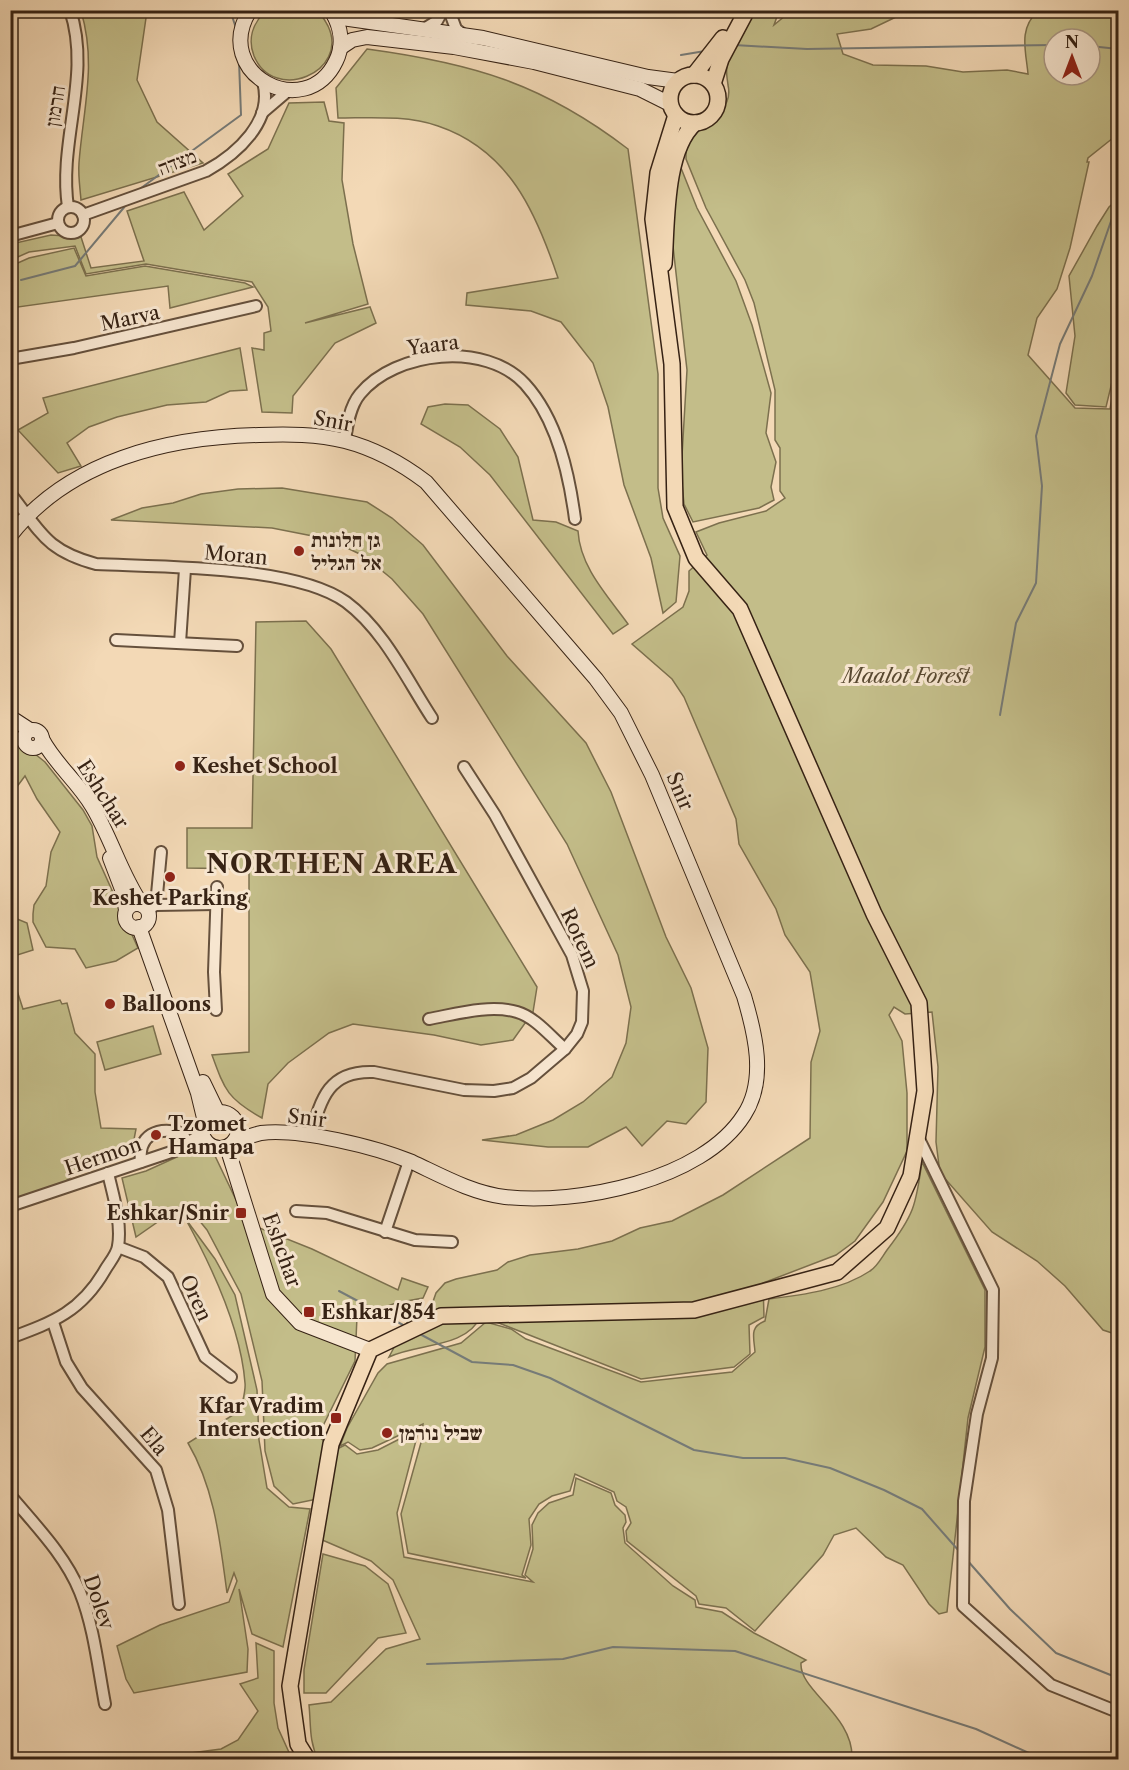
<svg xmlns="http://www.w3.org/2000/svg" width="1129" height="1770" font-family="'Libre Caslon Text','Frank Ruhl Libre',serif">
<style>
.green{fill:#c3bd89;stroke:#7c704e;stroke-width:1.5;fill-rule:evenodd}
.lines{fill:none;stroke-linecap:round;stroke-linejoin:round}
.stream{stroke:#767b78;stroke-width:2}
.street-casing{stroke:#65503c;stroke-width:14}
.secondary-casing{stroke:#362214;stroke-width:16}
.primary-casing{stroke:#362214;stroke-width:18}
.street{stroke:#f7e6d0;stroke-width:10}
.secondary{stroke:#f7e6d0;stroke-width:14}
.primary{stroke:#f3d9b6;stroke-width:15}
.poi-dot{fill:#8f2418;stroke:#f7e6d0;stroke-width:2}
.labels{text-anchor:middle;dominant-baseline:central;stroke-width:6;stroke-linejoin:round;paint-order:stroke}
.street-label{font-size:20px;fill:#362214;stroke:#f7e6d0}
.poi-label{font-size:20px;font-weight:bold;fill:#362214;stroke:#f7e6d0;text-anchor:start}
.park-label{font-size:20px;font-style:italic;fill:#594931;stroke:#f7e6d0}
.district-label{font-size:26px;font-weight:bold;letter-spacing:1.5px;fill:#362214;stroke:#f7e6d0}
</style>
<rect width="100%" height="100%" fill="#f3d9b6"/>
<filter id="stains"><feTurbulence type="fractalNoise" baseFrequency=".00333" numOctaves="4"/><feColorMatrix values="0 0 0 0 .2 0 0 0 0 .09 0 0 0 0 .02 0 0 0 .5 -.17"/></filter>
<radialGradient id="worn" r=".72"><stop offset=".6" stop-color="#630" stop-opacity="0"/><stop offset="1" stop-color="#630" stop-opacity=".3"/></radialGradient>
<!-- green -->
<g class="green">
<path d="M81,11H147L137,80L157,122L203,163L81,200C80,188 78,175 79,163C83,109 97,64 81,11Z"/>
<path d="M265,11C277,10 307,7 317,11C322,14 325,21 328,26C350,72 274,104 254,56C247,38 253,24 265,11Z"/>
<path d="M753,11H779L774,25L791,11H921L896,17L871,29L837,34L843,54L873,65L926,66L963,72L1007,70L1028,74C1026,51 1018,29 1038,11H1118V134L1088,158L1087,162H1089L1070,248L1057,289L1037,318L1028,355L1075,408L1110,409L1118,361V1335L1103,1330L1065,1286L1037,1261L992,1232L940,1173L936,1142L938,1067L932,1012L905,1014L894,1007L889,1015L902,1041L907,1093V1151L883,1202L855,1241L836,1255L763,1283L764,1317L749,1325L750,1354L734,1367L641,1379L481,1316C466,1349 417,1343 389,1357L409,1319L430,1310L436,1293L445,1283L456,1279L497,1270L508,1262L530,1255L578,1249L612,1241L640,1228L672,1221L723,1195L810,1138L811,1062L820,1031L810,972L785,935L776,909L739,844L736,819L684,697L672,679L632,644L683,607L689,591V571L707,555L696,532L719,523L766,511L785,498L780,491V448L775,440V390L754,303L745,280L706,208L686,159V147L697,125C714,118 733,107 728,85C727,76 725,71 728,62C732,44 745,26 753,11ZM1054,39H1090V75H1054Z"/>
<path d="M367,49C471,63 542,83 628,149L658,374V488L663,518L680,556L676,602L663,613L651,558L624,485L608,407L593,363L561,322L531,311L466,305L467,293L558,278C536,212 509,150 438,126C407,115 370,118 338,118L336,88Z"/>
<path d="M324,102L329,121L344,123L342,180L353,244L368,304L305,323L370,307L376,323L335,343L293,396L292,413L262,412L252,348L264,350V333L271,331L268,307L252,282L146,264L86,274L75,246L29,252L11,260V244L51,235L81,237L91,268L144,261L127,211L184,192L204,230L243,196L228,174L268,149L289,103Z"/>
<path d="M664,167L681,168L697,208L736,281L752,325L771,393L766,433L776,462L771,487L774,500L759,508L693,522L684,504L681,473L687,370Z"/>
<path d="M1118,199V357L1106,407L1075,405L1066,393L1075,336L1069,276L1097,226L1109,207Z"/>
<path d="M74,248L86,276L145,266L245,283L253,287L170,308L168,286L11,308V266L29,258Z"/>
<path d="M240,348L247,390L230,391L206,402L167,405L117,417L89,427L67,443L81,466L58,473L18,430L48,413L43,398Z"/>
<path d="M445,404L468,405L500,429L518,457L533,520L556,522L578,531C580,567 607,595 628,624L613,634L490,475L460,447L421,424L428,407Z"/>
<path d="M282,488L367,502L392,518L423,545L507,656L586,743L611,792L666,937L691,988L708,1048L706,1102L686,1124L667,1121L642,1146L626,1127L588,1147H548L482,1140L516,1135L553,1120L583,1102L612,1077L626,1043L631,1007L618,955L567,844L423,614L392,579L364,556L328,539L272,528L111,520L142,508L173,503L201,494L238,489Z"/>
<path d="M306,621L331,649L537,987L533,1012L513,1040L481,1045L434,1035L353,1024L329,1033L288,1063L268,1084L262,1118C228,1099 225,1091 212,1055L249,1052V869L187,868V828H252L256,622Z"/>
<path d="M10,734L45,762L83,810L92,826L97,857L138,948L116,961L86,968L75,949L46,947L33,922V914L34,905L46,886L51,852L60,832L37,799L25,776L16,788L11,785Z"/>
<path d="M10,916L27,923L33,950L11,957Z"/>
<path d="M10,969L23,1009L60,1000L62,1004L67,1003L75,1033L95,1054V1092L101,1128L136,1129L131,1155L74,1174L57,1189L10,1201Z"/>
<path d="M153,1026L161,1054L105,1070L97,1042Z"/>
<path d="M190,1151L215,1156L247,1223L312,1249L398,1290L402,1278L428,1287L423,1298L396,1303L357,1317L355,1361L318,1436L335,1450L345,1445L357,1454L378,1450L419,1429L397,1513L404,1557L533,1582L525,1575L533,1549L532,1525L538,1513L549,1503L573,1495L576,1478L611,1493L615,1505L625,1515L626,1522L623,1528L625,1543L673,1586L695,1600L696,1607L722,1612L754,1633L806,1660L801,1663C799,1691 854,1715 852,1759L452,1760L426,1757L318,1759C309,1742 311,1725 309,1705L331,1702L386,1649L420,1639L393,1580L371,1561L320,1539L327,1497L293,1504L274,1486L265,1451L262,1381L241,1294L207,1230L185,1203L136,1237L122,1178L146,1171Z"/>
<path d="M922,1162L985,1290V1347L968,1418L947,1612L939,1614L929,1604L903,1565L886,1557L856,1528L834,1535L823,1555L755,1631L726,1608L699,1604L696,1596L627,1541L626,1531L631,1523L626,1507L617,1501L614,1492L575,1474L570,1491L552,1496L539,1504L529,1519L531,1545L522,1575L526,1578L408,1553L401,1514L422,1439L423,1424L372,1448L360,1450L348,1442L340,1446L347,1428L378,1373L387,1364L461,1343L486,1322L511,1329L526,1339L641,1382L732,1372L755,1352C754,1337 749,1327 765,1321L769,1299C802,1295 842,1290 870,1271C877,1267 882,1257 887,1250C914,1215 916,1205 922,1162Z"/>
<path d="M185,1218L215,1259L235,1295L257,1390L259,1440L267,1488L289,1507L310,1509L283,1647L252,1634L239,1589L248,1649L247,1672L134,1693L126,1679L117,1646L160,1625L229,1602L237,1581L234,1573L227,1593C220,1542 215,1489 188,1443L241,1410C242,1402 246,1391 245,1383C241,1329 211,1265 185,1218Z"/>
<path d="M323,1554L365,1566L388,1584L406,1633L378,1638L326,1693H304V1670Z"/>
<path d="M256,1643L274,1651V1703L278,1728L292,1759H145L221,1749L238,1740L258,1711L240,1684L258,1678Z"/>
</g>
<g class="lines">
<!-- stream -->
<g class="stream">
<path d="M230,10L236,28"/>
<path d="M734,45L807,49L1054,45"/>
<path d="M1090,46L1118,49"/>
<path d="M681,55L705,51"/>
<path d="M137,191L241,115L239,61"/>
<path d="M21,280L75,266L126,205"/>
<path d="M1000,715L1016,623L1036,583L1042,486L1036,436L1060,344L1092,276L1118,201"/>
<path d="M339,1291L405,1326"/>
<path d="M418,1333L472,1362L513,1365L550,1378L694,1450L743,1458H785L830,1468L884,1490L922,1509L959,1551"/>
<path d="M967,1560L1010,1609L1056,1653L1118,1678"/>
<path d="M427,1664L563,1659L613,1647L735,1651L976,1729L1042,1759L1060,1760"/>
</g>
<defs>
<g id="street">
<path d="M449,10L456,29L464,35"/>
<path d="M424,29L437,21L443,10"/>
<path d="M262,113L289,90"/>
<circle cx="71" cy="220" r="13"/>
<path d="M68,207C58,141 92,75 70,10"/>
<path d="M83,215L206,171C237,154 274,121 263,82"/>
<path d="M10,236L58,223"/>
<path d="M10,359L74,348L256,306"/>
<path d="M345,441C347,425 350,406 360,394C395,351 486,341 525,384C557,419 569,473 575,519"/>
<path d="M10,493C41,532 45,550 96,564C160,567 295,565 346,602C384,630 407,680 432,718"/>
<path d="M116,640L237,646"/>
<path d="M180,643L185,569"/>
<path d="M156,905L161,852"/>
<path d="M147,910L156,905L215,904"/>
<path d="M216,1010L214,972L217,887"/>
<path d="M429,1019C456,1014 490,1004 517,1012C535,1017 551,1037 565,1049"/>
<path d="M311,1135C321,1098 329,1070 374,1072L464,1090L494,1091L513,1088L531,1078L565,1049L577,1034L582,1022L583,991L572,955L495,815L464,767"/>
<path d="M919,1139L993,1290L992,1358L977,1414L964,1501L963,1606L1051,1685L1118,1712"/>
<path d="M141,1162C138,1135 157,1126 182,1133L188,1143"/>
<path d="M10,1206L177,1150L203,1133"/>
<path d="M296,1211L327,1213L415,1240L452,1242"/>
<path d="M385,1232L409,1161"/>
<path d="M118,1247L144,1257L168,1277L205,1357L231,1377"/>
<path d="M53,1322L66,1362L82,1388L156,1470L168,1510L179,1604"/>
<path d="M10,1338C53,1322 81,1312 105,1270C109,1263 117,1254 118,1246C122,1223 113,1195 108,1173"/>
<path d="M10,1495C35,1525 65,1555 80,1592C94,1627 98,1667 105,1704"/>
</g>
<g id="secondary">
<path d="M250,10C210,74 306,124 336,61C344,45 341,27 332,12"/>
<path d="M335,17L483,38L648,77L678,81"/>
<path d="M340,48L352,40L367,37L454,47L534,62L640,89L670,104"/>
<path d="M10,536C69,460 168,437 259,435C288,434 317,434 345,441C376,449 401,463 426,482L596,679L621,713L652,775L744,996C755,1033 767,1080 744,1115C702,1181 577,1205 505,1197C472,1193 442,1176 412,1162C376,1147 299,1128 261,1133C253,1135 244,1138 235,1140"/>
<path d="M10,717L30,730"/>
<circle cx="33" cy="739" r="9"/>
<path d="M42,739C55,764 78,782 92,806C111,837 121,875 142,905"/>
<path d="M110,858L123,892L126,910"/>
<circle cx="137" cy="916" r="12"/>
<path d="M139,927L198,1093L205,1122"/>
<path d="M203,1082L218,1113"/>
<circle cx="220" cy="1130" r="18"/>
<path d="M227,1147L273,1294L300,1323L370,1350"/>
</g>
<g id="primary">
<circle cx="694" cy="99" r="24"/>
<path d="M694,75L723,38"/>
<path d="M713,84L721,59L747,10"/>
<path d="M664,264C667,225 664,151 695,123"/>
<path d="M308,1760L298,1744L290,1686L331,1444L370,1350L441,1316L694,1310L837,1272L887,1228L911,1176L925,1091L919,1003L874,914L740,609L696,558L675,507L672,364L653,219L658,173L676,115"/>
</g>
</defs>
<!-- street casing -->
<use href="#street" class="street-casing"/>
<!-- secondary casing -->
<use href="#secondary" class="secondary-casing"/>
<!-- primary casing -->
<use href="#primary" class="primary-casing"/>
<!-- street -->
<use href="#street" class="street"/>
<!-- secondary -->
<use href="#secondary" class="secondary"/>
<!-- primary -->
<use href="#primary" class="primary"/>
</g>
<!-- markers -->
<g class="poi-dot">
<circle cx="299" cy="551" r="6"/>
<circle cx="180" cy="766" r="6"/>
<circle cx="170" cy="877" r="6"/>
<circle cx="110" cy="1004" r="6"/>
<circle cx="156" cy="1135" r="6"/>
<rect x="235" y="1207" width="12" height="12" rx="3"/>
<rect x="303" y="1306" width="12" height="12" rx="3"/>
<rect x="330" y="1412" width="12" height="12" rx="3"/>
<circle cx="387" cy="1433" r="6"/>
</g>
<g class="labels">
<!-- street labels -->
<g class="street-label">
<text transform="translate(55 106) rotate(-81)">חרמון</text>
<text transform="translate(177 162) rotate(-21)">מצדה</text>
<text transform="translate(130 318) rotate(-12)">Marva</text>
<text transform="translate(433 345) rotate(-7)">Yaara</text>
<text transform="translate(333 421) rotate(11)">Snir</text>
<text transform="translate(236 555) rotate(5)">Moran</text>
<text transform="translate(680 791) rotate(67)">Snir</text>
<text transform="translate(103 794) rotate(57)">Eshchar</text>
<text transform="translate(580 938) rotate(65)">Rotem</text>
<text transform="translate(307 1118) rotate(7)">Snir</text>
<text transform="translate(103 1156) rotate(-19)">Hermon</text>
<text transform="translate(282 1250) rotate(70)">Eshchar</text>
<text transform="translate(196 1298) rotate(65)">Oren</text>
<text transform="translate(154 1441) rotate(50)">Ela</text>
<text transform="translate(99 1602) rotate(71)">Dolev</text>
</g>
<!-- poi labels -->
<g class="poi-label">
<text x="311" y="540">גן חלונות<tspan x="311" dy="23">אל הגליל</tspan></text>
<text x="192" y="766">Keshet School</text>
<text x="170" y="898" text-anchor="middle">Keshet Parking</text>
<text x="122" y="1004">Balloons</text>
<text x="168" y="1124">Tzomet<tspan x="168" dy="23">Hamapa</tspan></text>
<text x="229" y="1213" text-anchor="end">Eshkar/Snir</text>
<text x="321" y="1312">Eshkar/854</text>
<text x="324" y="1406" text-anchor="end">Kfar Vradim<tspan x="324" dy="23">Intersection</tspan></text>
<text x="399" y="1433">שביל נורמן</text>
</g>
<!-- park labels -->
<g class="park-label">
<text x="906" y="676">Maalot Forest</text>
</g>
<!-- district labels -->
<g class="district-label">
<text x="332" y="864">NORTHEN AREA</text>
</g>
</g>
<!-- margin -->
<rect width="1129" height="1770" fill="none" stroke="#f3d9b6" stroke-width="36"/>
<rect x="12" y="12" width="1105" height="1746" fill="none" stroke="#362214" stroke-width="3"/>
<rect x="18" y="18" width="1093" height="1734" fill="none" stroke="#362214" stroke-width="1.5"/>
<!-- north arrow -->
<g transform="translate(1072 57)"><circle r="28" fill="#f7e6d0" stroke="#aa9885" stroke-width="1.5"/>
<path d="M0-4.5L10 22L0 15L-10 22Z" fill="#8f2418"/>
<text y="-9" font-size="16" font-weight="bold" text-anchor="middle" fill="#362214">N</text>
</g>
<rect width="100%" height="100%" filter="url(#stains)"/>
<rect width="100%" height="100%" fill="url(#worn)"/>
</svg>
